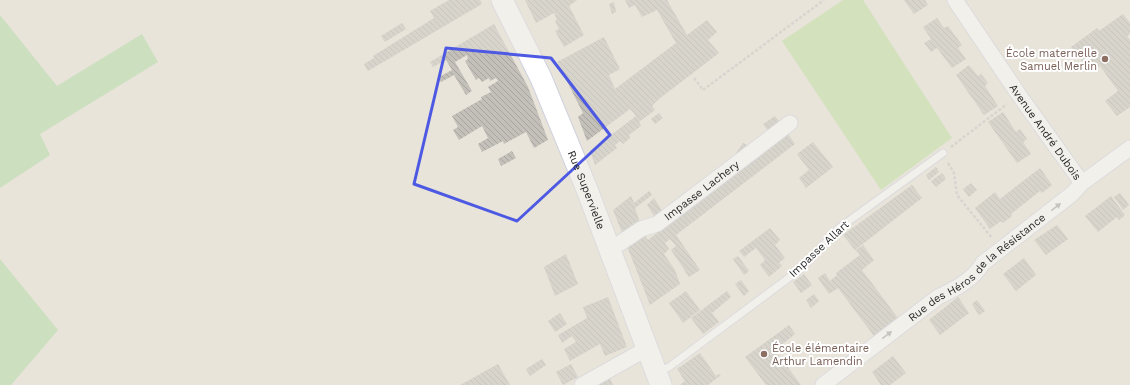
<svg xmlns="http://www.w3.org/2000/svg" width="1130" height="385" font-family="'Work Sans',sans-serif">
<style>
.grass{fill:#abd99d}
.pitch{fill:#badf9a}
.building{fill:url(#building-back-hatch)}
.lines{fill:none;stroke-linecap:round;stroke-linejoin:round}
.service-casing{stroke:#d0d1df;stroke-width:9}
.minor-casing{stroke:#d0d1df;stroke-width:17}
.secondary-casing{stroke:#d0d1df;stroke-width:23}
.path{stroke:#c3c3c3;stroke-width:2.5;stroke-dasharray:3 2;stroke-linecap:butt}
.service{stroke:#fff;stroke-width:7}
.minor{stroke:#fff;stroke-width:15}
.secondary{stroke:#fff;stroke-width:21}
.oneway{fill:#9e9e9e}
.marked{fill:none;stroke:#4d59e3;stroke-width:3;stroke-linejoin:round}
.education-dot{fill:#8d6e63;stroke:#fff;stroke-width:1.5}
.labels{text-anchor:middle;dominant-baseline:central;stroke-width:4;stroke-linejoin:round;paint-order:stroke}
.education-label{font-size:11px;fill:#785e54;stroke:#fff;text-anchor:end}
.street-label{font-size:11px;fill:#272727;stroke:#fff}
</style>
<defs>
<pattern id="building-back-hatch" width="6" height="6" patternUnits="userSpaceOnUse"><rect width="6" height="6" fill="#c3c0ba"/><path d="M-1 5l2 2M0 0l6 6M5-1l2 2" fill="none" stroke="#a8a5a0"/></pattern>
</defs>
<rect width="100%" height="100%" fill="#e8e4da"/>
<!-- grass -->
<g class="grass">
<path d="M0,15L57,86L142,34L158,62L40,134L50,155L0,188Z"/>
<path d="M0,259L58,330L11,385H0Z"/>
</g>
<!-- pitch -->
<path class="pitch" d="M843,0H863L952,138L881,190L782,41Z"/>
<!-- building -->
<g class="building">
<path d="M449,0H480L482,4L368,71L364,64L374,58L373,56L434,18L430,11Z"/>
<path d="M525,0H577L569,6L584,35L564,47L555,31L559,29L555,21L557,19L554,13L536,23Z"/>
<path d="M625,0H667L687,35L707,20L717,32L708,40L719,53L659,99L652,106L655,110L639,122L641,126L629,135L630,138L623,144L620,141L615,145L617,148L595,165L590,151L636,116L630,109L587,141L578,117L583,113L557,62L604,37L620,69L609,75L615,89L676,43L657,10L642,17L635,5L629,8Z"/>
<path d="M904,0H925L928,5L914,14Z"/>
<path d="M614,2L616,12L612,14L609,4Z"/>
<path d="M1123,14L1130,23V34L1127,36L1130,40V107L1117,116L1105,101L1118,91L1100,66L1091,72L1071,47L1097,28L1099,31Z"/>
<path d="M937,18L944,28L948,26L962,45L958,48L966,59L952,68L937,48L931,52L924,43L931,39L923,27Z"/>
<path d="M402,23L406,29L385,42L381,36Z"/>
<path d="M494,24L528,87L548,140L534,148L526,132L504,144L503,141L482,152L478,144L488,138L482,126L459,140L453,130L458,127L452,116L482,99L481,97L491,92L488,87L498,81L496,78L490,81L489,78L482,82L479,78L476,80L465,61L468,59L467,55L455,62L472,91L466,95L454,75L441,82L439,77L452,70L446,60L433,67L430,62Z"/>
<path d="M969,65L978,76L981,74L988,83L985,86L998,106L984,115L956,75Z"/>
<path d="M1003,112L1016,132L1020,129L1027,139L1023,142L1031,154L1017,163L988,122Z"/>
<path d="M659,113L663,118L655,124L651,119Z"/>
<path d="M775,116L782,125L768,131L763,124Z"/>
<path d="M788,134L795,144L676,235L700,270L689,277L671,250L676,246L670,239L665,243L669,249L664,254L675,270L680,284L650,305L627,246L643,234L648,240Z"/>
<path d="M813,142L833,167L806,188L799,178L809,170L797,154Z"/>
<path d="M743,143L748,146L741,156L736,153Z"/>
<path d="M512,151L516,158L501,166L498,159Z"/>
<path d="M936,167L939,172L929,180L926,175Z"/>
<path d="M1040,168L1052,185L1042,193L1040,191L1011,214L1012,216L1003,223L1001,221L990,229L975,208L995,192L1000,199Z"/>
<path d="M942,173L946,179L936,187L931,181Z"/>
<path d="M971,183L977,190L969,197L963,189Z"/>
<path d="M912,185L922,198L855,250L843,235Z"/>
<path d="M649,191L652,195L635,208L640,223L623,235L613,210L631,196L634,203Z"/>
<path d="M1120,193L1129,205L1123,210L1114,197Z"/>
<path d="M1111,196L1125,215L1119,220L1117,217L1098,232L1085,216Z"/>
<path d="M654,198L663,212L654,216L647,205Z"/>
<path d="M1057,225L1068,239L1046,255L1034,240Z"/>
<path d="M770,228L780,240L775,245L785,258L779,263L782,266L769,277L760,265L765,260L756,248L744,257L739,251Z"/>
<path d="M863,245L874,260L862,270L898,318L874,336L838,288L829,294L818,278L825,273L830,281L837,275L836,273L860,255L856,250Z"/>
<path d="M566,254L578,284L555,296L544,267Z"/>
<path d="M738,256L749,271L744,275L733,259Z"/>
<path d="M1024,258L1036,275L1016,291L1003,274Z"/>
<path d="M804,274L812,285L801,293L793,282Z"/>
<path d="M741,280L749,291L744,296L735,284Z"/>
<path d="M686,291L700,310L683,323L669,303Z"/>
<path d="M727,291L731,297L712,313L719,322L703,334L691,318Z"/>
<path d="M814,294L819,301L811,308L806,300Z"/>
<path d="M608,297L627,347L605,356L600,344L570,361L564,349L576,342L572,336L562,343L558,335L587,318L583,307Z"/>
<path d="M958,297L969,313L940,335L929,320Z"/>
<path d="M977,300L985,311L979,315L972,304Z"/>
<path d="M560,313L567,324L555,332L548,321Z"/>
<path d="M789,325L795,334L775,350L801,385H766L745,357Z"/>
<path d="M700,353L716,376L719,374L721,375L708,385H680L685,381L677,369Z"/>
<path d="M893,356L906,373L890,385H881L872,372Z"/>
<path d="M542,359L546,365L530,376L526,369Z"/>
<path d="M498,364L510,385H460Z"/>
<path d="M571,364L578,377L563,385L556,372Z"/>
<path d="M609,377L613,385H595Z"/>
</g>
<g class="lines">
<defs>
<path id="service" d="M657,372L669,367L802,268L839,228L943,153"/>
<g id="minor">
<path id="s1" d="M955,0L1019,95L1082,183"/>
<path id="s2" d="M610,250L641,229L657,224L790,123"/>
<path d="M582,385L648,348"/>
<path id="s3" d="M823,385L938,297C955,289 973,280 983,263L1072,194L1082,183L1130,148"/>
</g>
<g id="secondary">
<path id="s4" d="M502,0L541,78L586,187L661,385"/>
</g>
</defs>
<!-- service casing -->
<use href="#service" class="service-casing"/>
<!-- minor casing -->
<use href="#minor" class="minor-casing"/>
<!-- secondary casing -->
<use href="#secondary" class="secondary-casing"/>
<!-- path -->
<g class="path">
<path d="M694,78L703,90L824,0"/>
<path d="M951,147L1007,104"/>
<path d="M948,163L954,173L957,195L992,238"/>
</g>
<!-- service -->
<use href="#service" class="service"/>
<!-- minor -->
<use href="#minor" class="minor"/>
<!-- secondary -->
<use href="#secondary" class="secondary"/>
</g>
<!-- one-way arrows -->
<defs><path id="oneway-solid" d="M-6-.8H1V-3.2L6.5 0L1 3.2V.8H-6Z"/></defs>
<g class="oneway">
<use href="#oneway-solid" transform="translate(1056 207) rotate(-38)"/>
<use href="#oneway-solid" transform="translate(887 335) rotate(-37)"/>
</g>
<!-- marked area -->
<path d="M0 0H1130V385H0ZM446,48L551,58L610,135L517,221L414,184Z" fill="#e8e4da" fill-opacity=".55" fill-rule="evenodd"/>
<path class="marked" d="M446,48L551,58L610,135L517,221L414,184Z"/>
<!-- markers -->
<g class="education-dot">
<circle cx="1105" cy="59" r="4"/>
<circle cx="764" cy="354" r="4"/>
</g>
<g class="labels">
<!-- education labels -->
<g class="education-label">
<text x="1097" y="53">École maternelle<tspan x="1097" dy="13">Samuel Merlin</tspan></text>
<text x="772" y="348" text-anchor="start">École élémentaire<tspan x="772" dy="13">Arthur Lamendin</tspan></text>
</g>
<!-- street labels -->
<g class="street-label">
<text stroke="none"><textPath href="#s1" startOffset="160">Avenue André Dubois</textPath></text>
<text stroke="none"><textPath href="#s4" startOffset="208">Rue Supervielle</textPath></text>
<text stroke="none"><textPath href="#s2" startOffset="110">Impasse Lachery</textPath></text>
<text transform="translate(819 249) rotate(-43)">Impasse Allart</text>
<text stroke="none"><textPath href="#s3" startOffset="194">Rue des Héros de la Résistance</textPath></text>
</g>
</g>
</svg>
